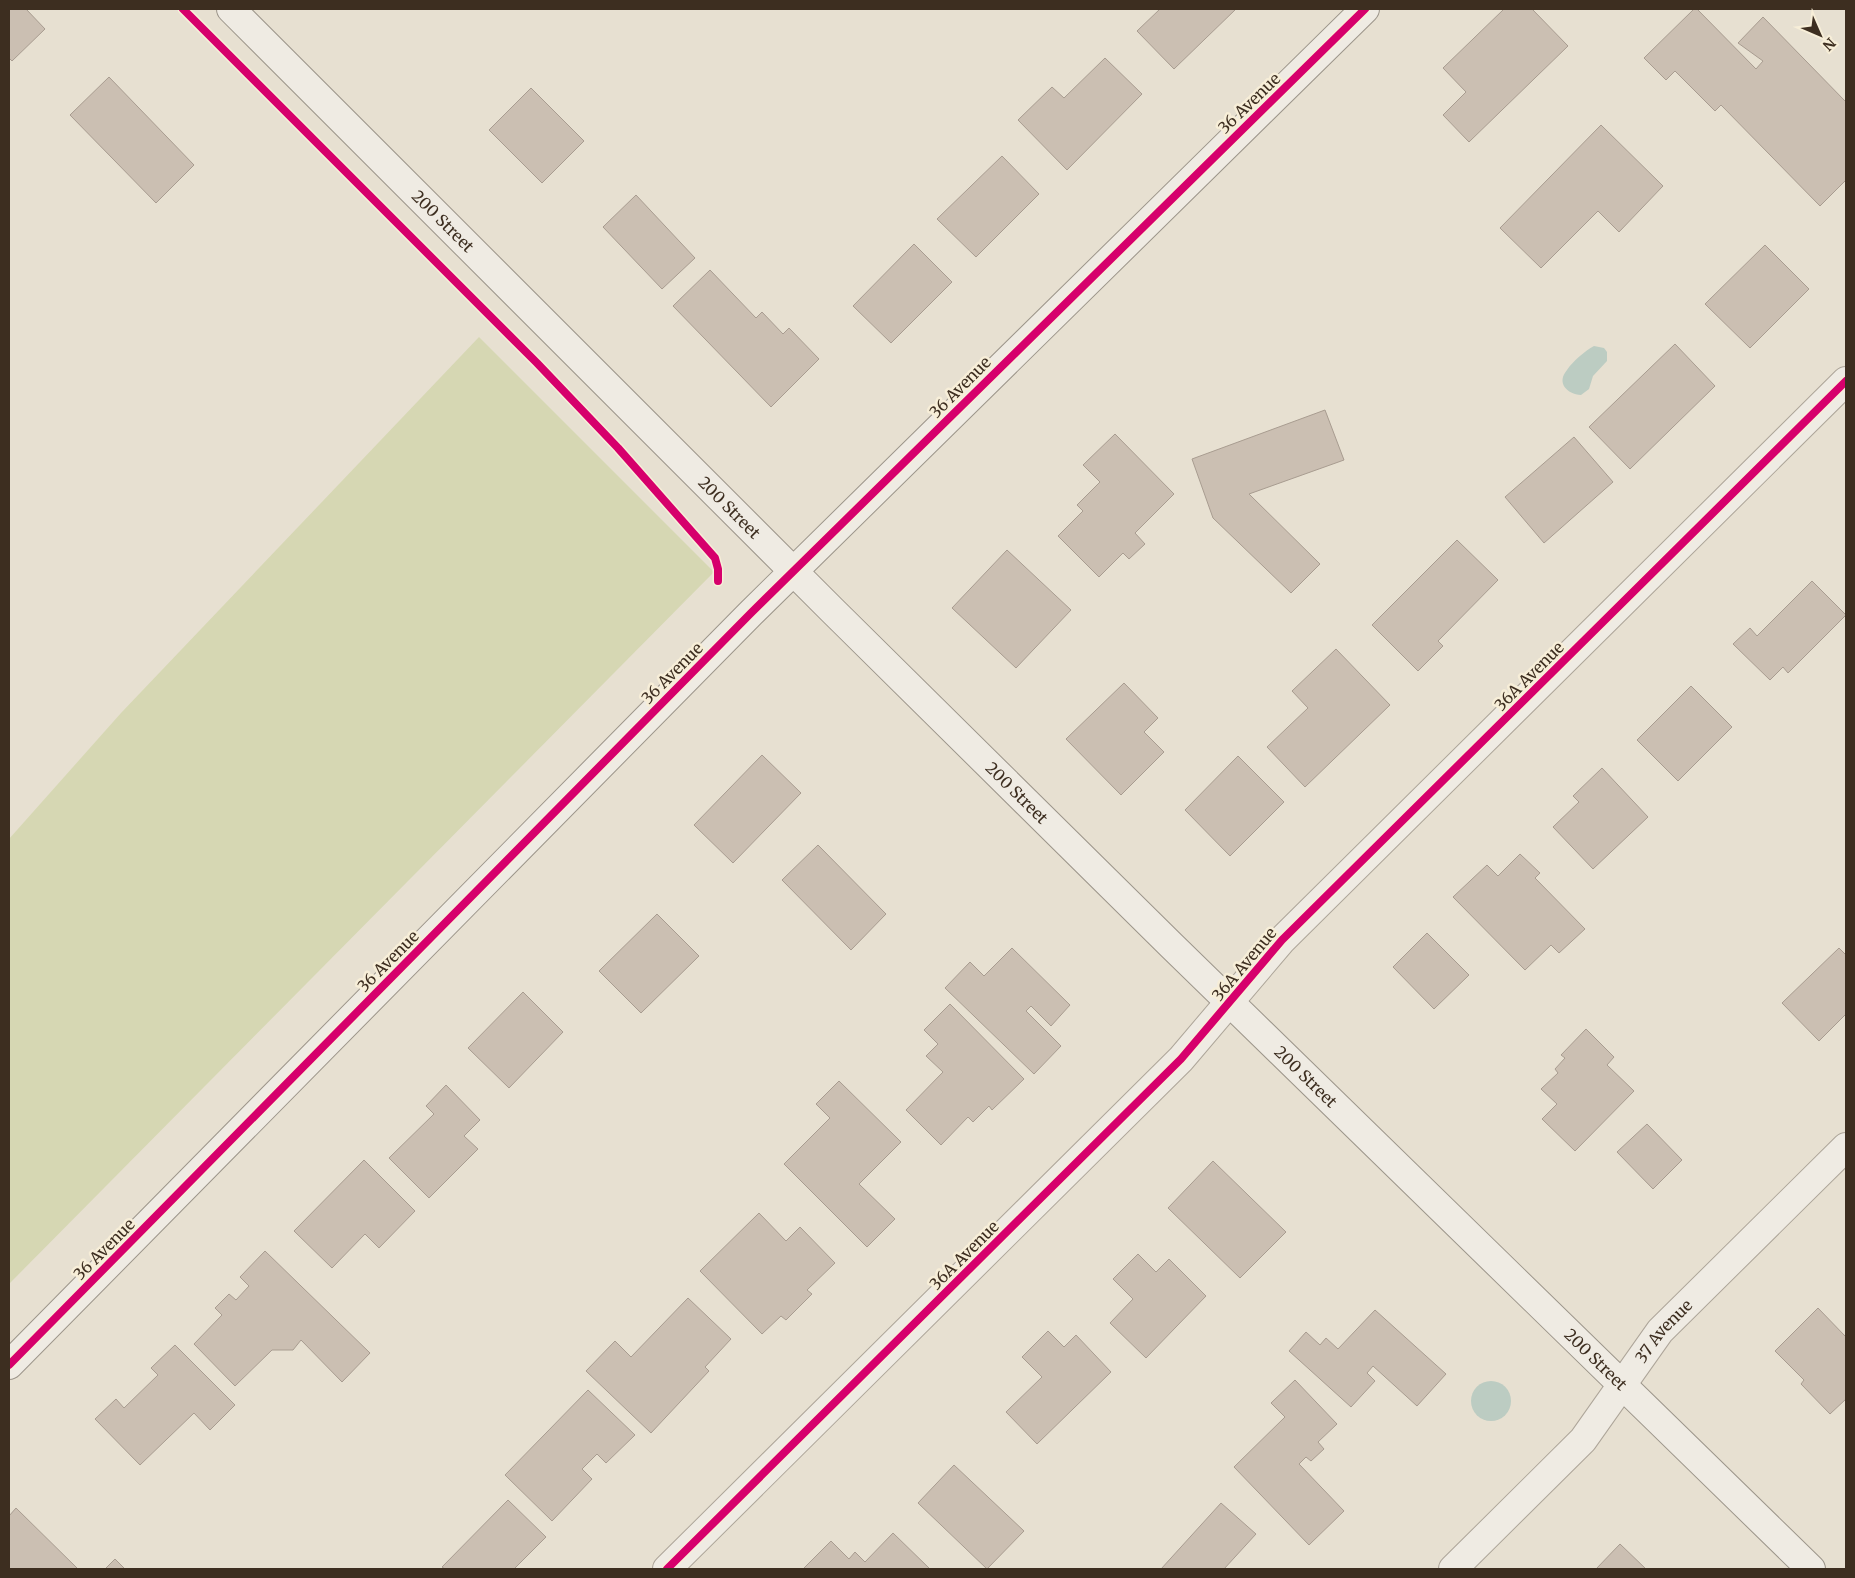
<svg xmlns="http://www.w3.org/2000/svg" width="1855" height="1578" font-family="Merriweather,serif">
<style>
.green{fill:#d6d7b3}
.water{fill:#bcccc2}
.building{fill:#cbbfb2;stroke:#a89c90}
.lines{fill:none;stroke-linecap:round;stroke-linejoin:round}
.street-casing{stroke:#ada599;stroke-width:30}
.secondary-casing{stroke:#9c958a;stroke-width:30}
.street{stroke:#efebe3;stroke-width:28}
.secondary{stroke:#efebe3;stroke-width:28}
.cycleway-casing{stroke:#f7eed8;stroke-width:11}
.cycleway{stroke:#d6006c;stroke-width:8}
.labels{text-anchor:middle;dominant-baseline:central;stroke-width:5;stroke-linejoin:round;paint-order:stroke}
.street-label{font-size:16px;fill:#3d2e20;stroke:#f7eed8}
</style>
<rect width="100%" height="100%" fill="#e7e0d1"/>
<!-- green -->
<path class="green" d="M479,337L714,572L9,1284V839L121,713Z"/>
<!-- water -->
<g class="water">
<path d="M1594,346L1604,348L1607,352V361L1593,376L1589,389L1581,395C1567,394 1556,383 1567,370C1573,361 1585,351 1594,346Z"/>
<circle cx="1491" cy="1401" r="20"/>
</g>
<!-- building -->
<g class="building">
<path d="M9,9H26L45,29L12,61L9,58Z"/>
<path d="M1160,9H1236L1174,69L1137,31Z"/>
<path d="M1504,9H1532L1568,46L1469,142L1443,115L1466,92L1443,68Z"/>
<path d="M1694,9H1697L1756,69L1763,61L1738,43L1763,17L1846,102V180L1820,206L1721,105L1715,111L1675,71L1666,80L1644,58Z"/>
<path d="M1105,58L1142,94L1067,170L1018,120L1052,87L1064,98Z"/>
<path d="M109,77L194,165L156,203L70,115Z"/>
<path d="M531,88L584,141L542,183L489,130Z"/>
<path d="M1601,125L1663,186L1619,232L1598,211L1541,268L1500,228Z"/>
<path d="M1002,156L1039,194L976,257L937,219Z"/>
<path d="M636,195L695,258L662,289L603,227Z"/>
<path d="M914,244L952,282L891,343L853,306Z"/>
<path d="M1765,245L1809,289L1750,348L1705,304Z"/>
<path d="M710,270L756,318L762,312L783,334L789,328L819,359L771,407L673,306Z"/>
<path d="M1675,344L1715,386L1630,469L1589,427Z"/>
<path d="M1325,410L1344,460L1249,494L1320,564L1291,593L1213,518L1192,459Z"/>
<path d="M1115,434L1174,494L1135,533L1145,544L1129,559L1123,553L1099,577L1058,536L1083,511L1077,505L1100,482L1083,465Z"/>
<path d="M1574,437L1613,482L1544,543L1505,497Z"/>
<path d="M1457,540L1498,580L1438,641L1443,646L1418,671L1372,625Z"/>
<path d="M1007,550L1071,610L1016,668L952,608Z"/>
<path d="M1812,581L1846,615L1788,673L1783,667L1770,680L1733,644L1750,628L1757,636Z"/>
<path d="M1336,649L1390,705L1305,787L1267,747L1308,708L1292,691Z"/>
<path d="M1124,683L1158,718L1144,732L1164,752L1121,795L1066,739Z"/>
<path d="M1691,686L1732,727L1678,781L1637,740Z"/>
<path d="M762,755L801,793L733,863L694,825Z"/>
<path d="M1238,756L1284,802L1230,856L1185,810Z"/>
<path d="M1602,768L1648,817L1593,869L1553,827L1579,802L1573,796Z"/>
<path d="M818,845L886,914L851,950L782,880Z"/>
<path d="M1520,854L1540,873L1535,878L1585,929L1559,953L1551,945L1525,970L1453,897L1487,865L1498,876Z"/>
<path d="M657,914L699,956L641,1013L599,971Z"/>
<path d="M1427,933L1469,975L1434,1009L1393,967Z"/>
<path d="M1012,948L1070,1005L1051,1026L1031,1006L1026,1011L1061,1046L1034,1074L945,988L970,962L984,976Z"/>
<path d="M1839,948L1846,955V1014L1819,1041L1782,1003Z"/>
<path d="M523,992L563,1032L509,1088L468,1048Z"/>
<path d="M950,1004L1024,1079L992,1110L989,1106L973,1122L968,1117L941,1145L906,1110L943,1072L926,1056L938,1044L924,1030Z"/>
<path d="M1586,1029L1614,1057L1607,1065L1634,1091L1575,1151L1542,1119L1557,1104L1541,1089L1558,1073L1555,1069L1565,1058L1561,1055Z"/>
<path d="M839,1081L901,1142L859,1184L895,1219L867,1247L784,1164L830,1118L816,1104Z"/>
<path d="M446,1085L480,1120L464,1136L478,1149L429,1198L389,1158L434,1114L426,1106Z"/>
<path d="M1647,1124L1682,1160L1653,1189L1617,1152Z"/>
<path d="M364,1160L415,1211L379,1248L365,1234L332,1268L294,1231Z"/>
<path d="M1213,1161L1286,1232L1240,1278L1168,1208Z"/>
<path d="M759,1213L786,1241L800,1227L835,1263L807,1290L812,1294L786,1320L781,1316L762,1334L700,1271Z"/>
<path d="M265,1251L370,1353L342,1382L301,1340L293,1350H272L235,1386L194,1344L222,1315L215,1308L229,1294L236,1300L249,1286L240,1277Z"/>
<path d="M1138,1254L1156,1272L1169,1259L1206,1296L1146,1358L1110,1323L1133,1299L1113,1279Z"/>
<path d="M688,1298L731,1339L705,1367L709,1371L651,1433L586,1371L615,1341L631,1357Z"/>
<path d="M1818,1308L1846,1337V1399L1830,1414L1801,1384L1804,1380L1775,1351Z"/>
<path d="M1375,1310L1446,1374L1417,1406L1373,1366L1367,1373L1375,1381L1351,1407L1289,1351L1306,1332L1320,1345L1326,1338L1338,1349Z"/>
<path d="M1048,1331L1064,1347L1076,1335L1111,1372L1037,1444L1006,1412L1042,1377L1022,1357Z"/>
<path d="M175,1345L235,1405L210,1430L194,1413L140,1465L95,1419L116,1399L124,1408L158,1375L151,1368Z"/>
<path d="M1295,1380L1337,1424L1318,1442L1324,1449L1311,1461L1306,1457L1299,1464L1344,1511L1309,1545L1234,1467L1285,1417L1271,1403Z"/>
<path d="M588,1390L635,1435L606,1463L597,1454L582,1469L592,1479L552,1521L505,1475Z"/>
<path d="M954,1465L1024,1531L987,1569L918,1503Z"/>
<path d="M508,1500L546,1537L514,1569H445L442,1567Z"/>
<path d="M1221,1503L1256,1534L1224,1569H1161Z"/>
<path d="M16,1508L78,1569H9V1516Z"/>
<path d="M893,1533L930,1569H803L831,1541L849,1559L855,1552L865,1562Z"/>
<path d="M1620,1544L1646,1569H1596Z"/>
<path d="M115,1559L125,1569H105Z"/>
</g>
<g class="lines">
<defs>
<g id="street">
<path d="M667,1569L1181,1059L1282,940L1846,381"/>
<path id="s1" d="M1453,1569L1583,1440L1660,1331L1846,1147"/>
</g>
<g id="secondary">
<path id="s2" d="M231,9L832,610L1171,945L1811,1569"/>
<path d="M9,1365L751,613L1365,9"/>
</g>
</defs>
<!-- street casing -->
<use href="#street" class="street-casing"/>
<!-- secondary casing -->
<use href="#secondary" class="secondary-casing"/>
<!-- street -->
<use href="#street" class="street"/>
<!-- secondary -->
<use href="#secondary" class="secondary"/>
<defs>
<g id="cycleway">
<path d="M183,9L537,363L618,448L715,558L718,569V581"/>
<path d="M9,1365L751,613L1365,9"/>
<path d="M667,1569L1181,1059L1282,940L1846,381"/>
</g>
</defs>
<!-- cycleway casing -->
<use href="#cycleway" class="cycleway-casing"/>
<!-- cycleway -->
<use href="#cycleway" class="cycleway"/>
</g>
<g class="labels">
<!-- street labels -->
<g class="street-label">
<text transform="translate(1249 103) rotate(-44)">36 Avenue</text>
<text stroke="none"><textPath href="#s2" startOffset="300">200 Street</textPath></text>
<text transform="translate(960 387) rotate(-45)">36 Avenue</text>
<text stroke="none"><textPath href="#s2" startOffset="705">200 Street</textPath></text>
<text transform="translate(672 673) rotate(-45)">36 Avenue</text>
<text transform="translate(1529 676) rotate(-45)">36A Avenue</text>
<text stroke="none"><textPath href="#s2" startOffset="1110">200 Street</textPath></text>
<text transform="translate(388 961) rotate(-45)">36 Avenue</text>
<text transform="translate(1244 964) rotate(-50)">36A Avenue</text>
<text stroke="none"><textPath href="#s2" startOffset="1515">200 Street</textPath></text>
<text transform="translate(104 1249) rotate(-45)">36 Avenue</text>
<text transform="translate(964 1255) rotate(-45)">36A Avenue</text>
<text stroke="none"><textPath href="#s1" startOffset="319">37 Avenue</textPath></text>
<text stroke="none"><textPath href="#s2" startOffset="1920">200 Street</textPath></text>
</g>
</g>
<!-- border -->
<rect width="1855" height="1578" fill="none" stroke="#3d2e20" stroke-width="20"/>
<!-- north arrow -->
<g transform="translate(1820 35) rotate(135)" stroke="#f7eed8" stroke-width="4" paint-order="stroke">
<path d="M0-4L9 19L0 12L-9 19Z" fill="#3d2e20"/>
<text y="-8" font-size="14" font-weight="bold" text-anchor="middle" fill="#3d2e20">N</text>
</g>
</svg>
